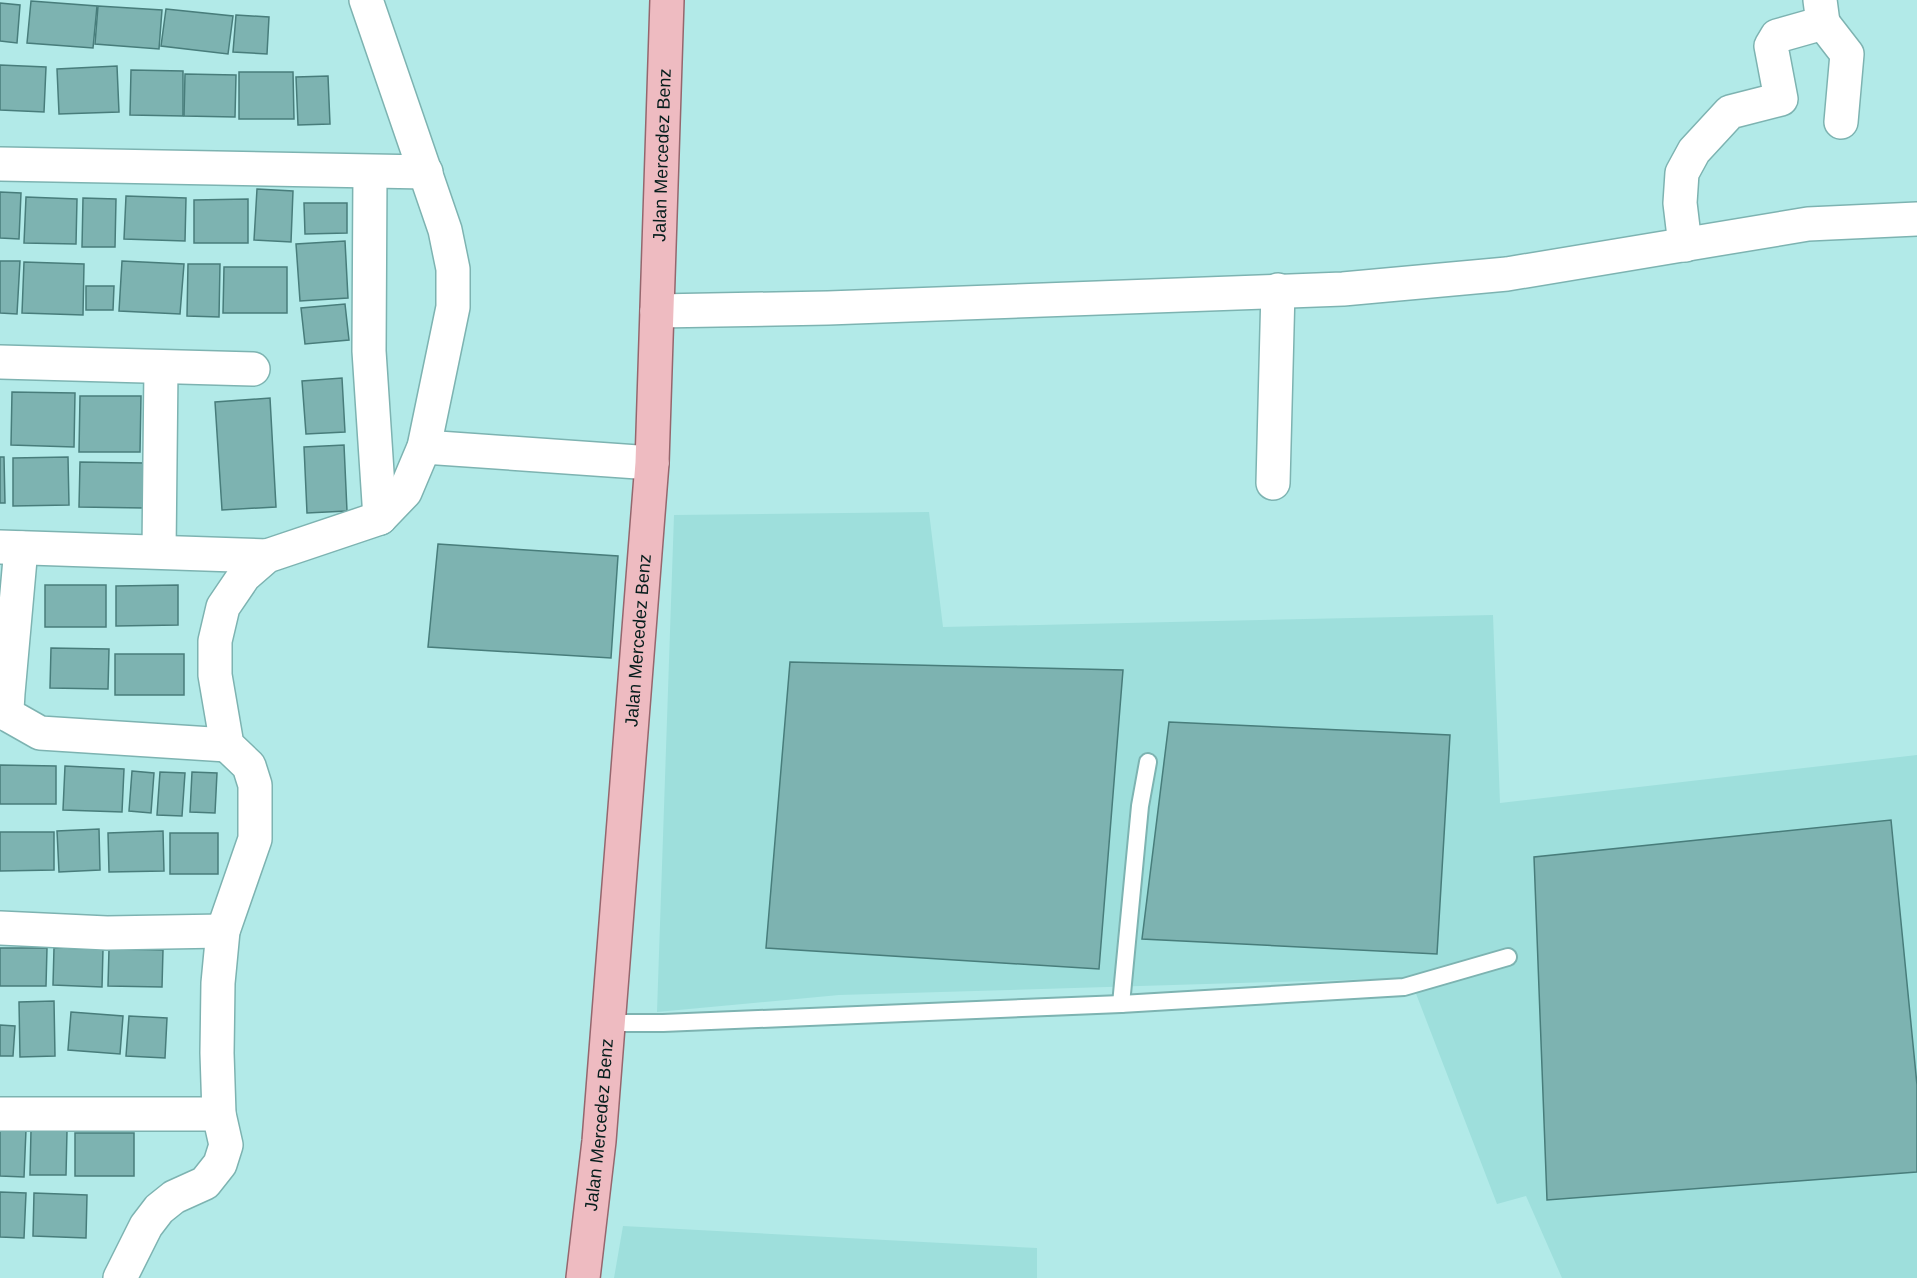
<svg xmlns="http://www.w3.org/2000/svg" width="1917" height="1278" font-family="Arial,sans-serif">
<style>
.built{fill:#9edfdc}
.building{fill:#7db3b1;stroke:#487d7b;stroke-width:1.5}
.lines{fill:none;stroke-linecap:round;stroke-linejoin:round}
.service-casing{stroke:#7db3b1;stroke-width:20}
.minor-casing{stroke:#7db3b1;stroke-width:36}
.primary-casing{stroke:#95666d;stroke-width:36}
.service{stroke:#fff;stroke-width:16}
.minor{stroke:#fff;stroke-width:33}
.primary{stroke:#eebbc1;stroke-width:33}
.labels{text-anchor:middle;dominant-baseline:central;stroke-width:4.5;stroke-linejoin:round;paint-order:stroke}
.street-label{font-size:18px;fill:#061d1c;stroke:#b2eae8}
</style>
<rect width="100%" height="100%" fill="#b2eae8"/>
<!-- built -->
<g class="built">
<path d="M929,512L943,627L1493,615L1500,803L1917,755V1278H1562L1526,1196L1497,1204L1410,978L839,995L657,1012L674,515Z"/>
<path d="M623,1226L1037,1248V1278H614Z"/>
</g>
<!-- building -->
<g class="building">
<path d="M31,1L97,6L93,48L27,43Z"/>
<path d="M0,3L20,5L17,43L0,41Z"/>
<path d="M98,6L162,10L159,49L95,44Z"/>
<path d="M166,9L233,16L228,54L161,46Z"/>
<path d="M236,15L269,17L267,54L233,52Z"/>
<path d="M0,65L46,67L44,112L0,110Z"/>
<path d="M117,66L119,112L59,114L57,69Z"/>
<path d="M131,70L183,71V116L130,115Z"/>
<path d="M239,72H293L294,119H239Z"/>
<path d="M185,74L236,75L235,117L184,116Z"/>
<path d="M328,76L330,124L298,125L296,77Z"/>
<path d="M257,189L293,191L291,242L254,240Z"/>
<path d="M0,192L21,193L19,239L0,238Z"/>
<path d="M126,196L186,198L185,241L124,239Z"/>
<path d="M26,197L77,199L76,244L24,243Z"/>
<path d="M83,198L116,199L115,247H82Z"/>
<path d="M248,199V243H194V200Z"/>
<path d="M304,203H347V233L305,234Z"/>
<path d="M345,241L348,298L300,301L296,244Z"/>
<path d="M0,261H20L17,314L0,313Z"/>
<path d="M122,261L184,264L180,314L119,311Z"/>
<path d="M24,262L84,264L83,315L22,313Z"/>
<path d="M188,264H220L219,317L187,316Z"/>
<path d="M224,267H287V313H223Z"/>
<path d="M86,286H114L113,310H86Z"/>
<path d="M345,304L349,340L305,344L301,308Z"/>
<path d="M342,378L345,432L306,434L302,381Z"/>
<path d="M12,392L75,393L74,447L11,445Z"/>
<path d="M80,396H141L140,452H79Z"/>
<path d="M270,398L276,507L222,510L215,402Z"/>
<path d="M344,445L347,511L307,513L304,447Z"/>
<path d="M0,457H4L5,503H0Z"/>
<path d="M68,457L69,505L13,506V458Z"/>
<path d="M80,462L145,463L144,508L79,507Z"/>
<path d="M438,544L618,556L611,658L428,647Z"/>
<rect x="45" y="585" width="61" height="42"/>
<path d="M178,585V625L116,626V586Z"/>
<path d="M51,648L109,649L108,689L50,688Z"/>
<rect x="115" y="654" width="69" height="41"/>
<path d="M790,662L1123,670L1099,969L766,948Z"/>
<path d="M1169,722L1450,735L1437,954L1142,939Z"/>
<path d="M0,765L56,766V804H0Z"/>
<path d="M65,766L124,769L122,812L63,810Z"/>
<path d="M132,771L154,773L151,813L129,811Z"/>
<path d="M160,772L185,773L182,816L157,815Z"/>
<path d="M192,772L217,773L215,813L190,812Z"/>
<path d="M1891,820L1917,1085V1172L1547,1200L1534,857Z"/>
<path d="M99,829L100,870L59,872L57,831Z"/>
<path d="M163,831L164,871L109,872L108,833Z"/>
<path d="M0,832H54V870L0,871Z"/>
<rect x="170" y="833" width="48" height="41"/>
<path d="M0,948H47L46,986H0Z"/>
<path d="M54,948L103,949L102,987L53,985Z"/>
<path d="M109,949L163,950L162,987L108,986Z"/>
<path d="M54,1001L55,1056L20,1057L19,1002Z"/>
<path d="M71,1012L123,1016L120,1054L68,1050Z"/>
<path d="M129,1016L167,1018L165,1058L126,1056Z"/>
<path d="M0,1025L15,1026L13,1056H0Z"/>
<path d="M0,1128L26,1130L24,1177L0,1176Z"/>
<path d="M31,1130L67,1131L66,1175H30Z"/>
<rect x="75" y="1133" width="59" height="43"/>
<path d="M0,1192L26,1193L24,1238L0,1237Z"/>
<path d="M34,1193L87,1195L86,1238L33,1236Z"/>
</g>
<g class="lines">
<defs>
<g id="service">
<path d="M1121,1004L1140,806L1148,762"/>
<path d="M609,1023H663L1121,1004L1404,987L1508,957"/>
</g>
<g id="minor">
<path d="M1823,23L1847,54L1841,122"/>
<path d="M0,164L426,172"/>
<path d="M370,173L369,351L380,518"/>
<path d="M1685,245L1680,203L1682,173L1694,151L1730,112L1781,99L1771,46L1777,36L1823,23L1820,0"/>
<path d="M657,311L828,308L1343,289L1507,274L1808,224L1917,219"/>
<path d="M0,362L253,369"/>
<path d="M424,447L652,463"/>
<path d="M1273,483L1278,290"/>
<path d="M0,547L267,556"/>
<path d="M21,548L8,693L7,710L10,716L40,733L227,745"/>
<path d="M159,551L161,368"/>
<path d="M0,928L107,933L223,931"/>
<path d="M0,1114H219"/>
<path d="M120,1278L146,1226L159,1209L174,1197L205,1183L220,1164L226,1145L219,1114L217,1053L218,983L223,931L255,839V785L249,766L227,745L215,675V641L223,607L244,576L267,556L380,518L405,492L424,447L453,307V269L445,230L366,0"/>
</g>
<g id="primary">
<path id="s1" d="M583,1278L599,1141L652,463L667,0"/>
</g>
</defs>
<!-- service casing -->
<use href="#service" class="service-casing"/>
<!-- minor casing -->
<use href="#minor" class="minor-casing"/>
<!-- primary casing -->
<use href="#primary" class="primary-casing"/>
<!-- service -->
<use href="#service" class="service"/>
<!-- minor -->
<use href="#minor" class="minor"/>
<!-- primary -->
<use href="#primary" class="primary"/>
</g>
<g class="labels">
<!-- street labels -->
<g class="street-label">
<text stroke="none"><textPath href="#s1" startOffset="1126">Jalan Mercedez Benz</textPath></text>
<text stroke="none"><textPath href="#s1" startOffset="640">Jalan Mercedez Benz</textPath></text>
<text stroke="none"><textPath href="#s1" startOffset="154">Jalan Mercedez Benz</textPath></text>
</g>
</g>
</svg>
